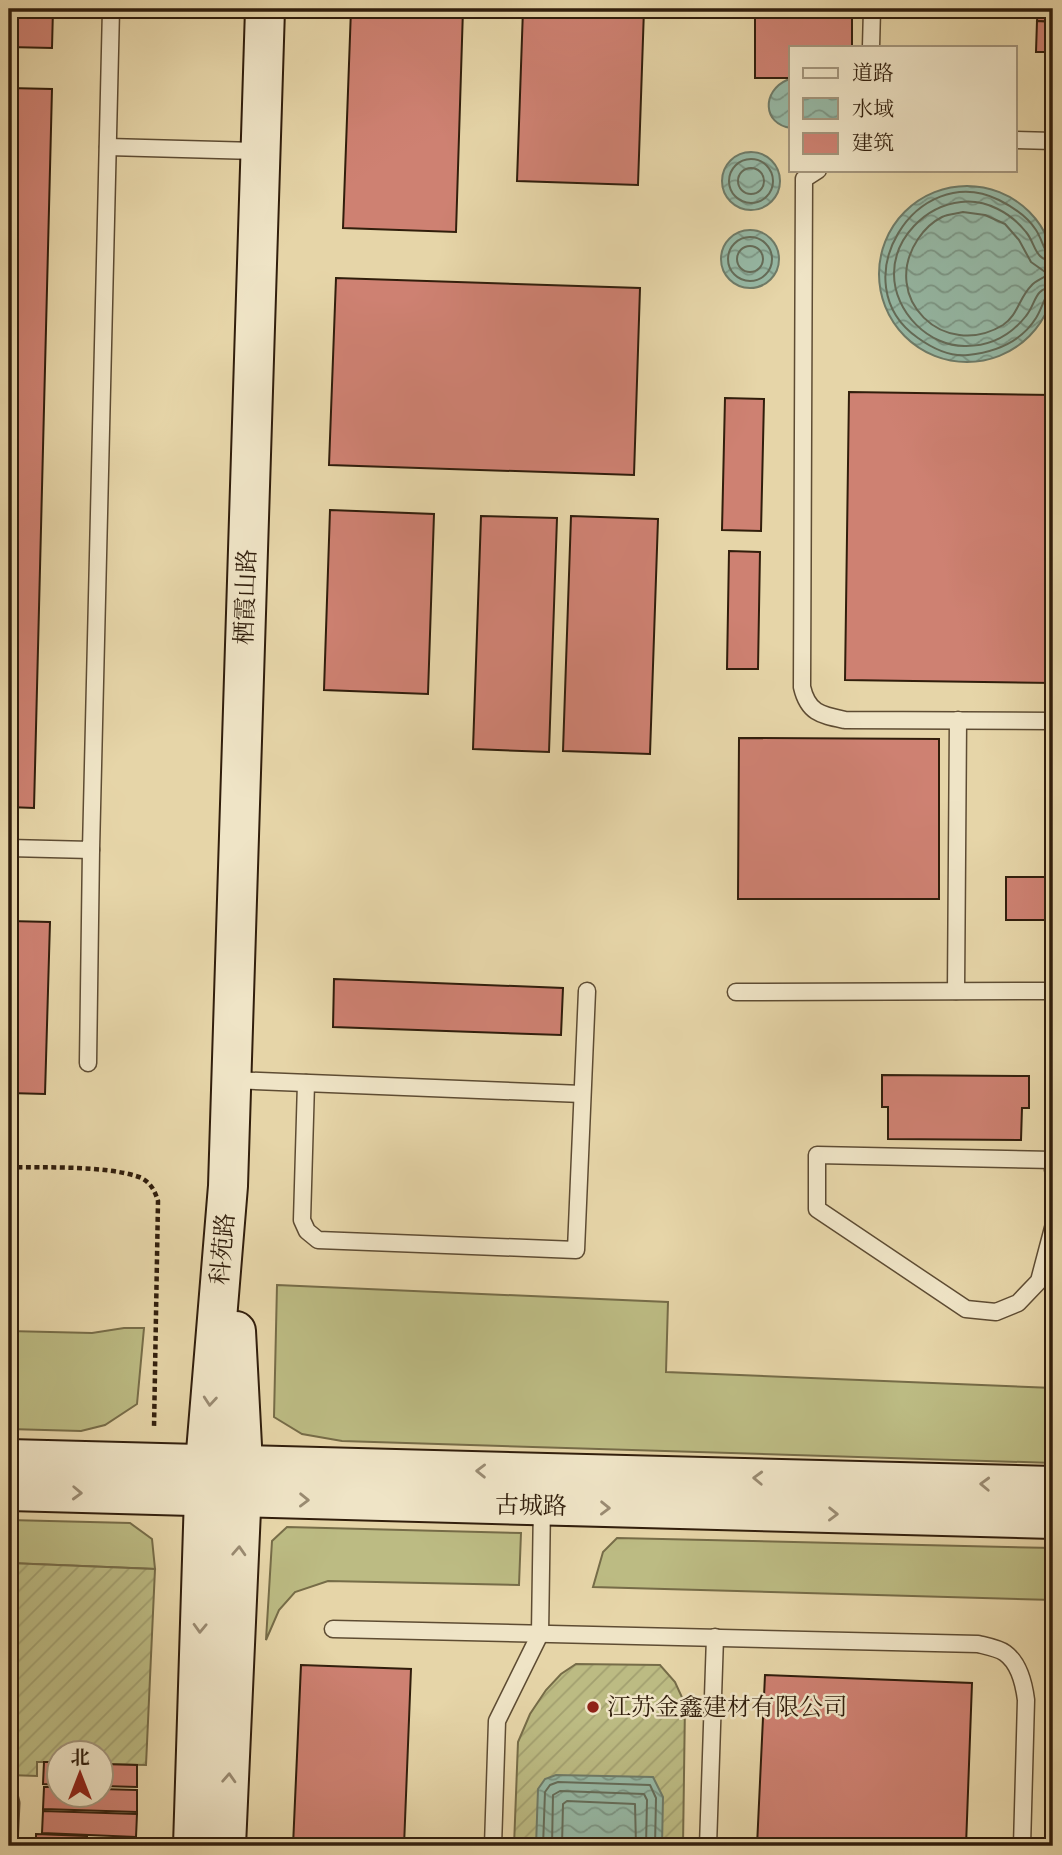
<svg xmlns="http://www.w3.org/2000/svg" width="1062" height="1855" font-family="Cardo,'Noto Serif SC',serif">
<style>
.grass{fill:#bcbb83;stroke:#766c48;stroke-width:2}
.garden{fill:url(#garden-furrows);stroke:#766c48;stroke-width:2}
.water{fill:url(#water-waves);stroke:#6e7b68;stroke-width:2}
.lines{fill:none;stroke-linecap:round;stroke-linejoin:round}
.shore{stroke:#646c59;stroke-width:2}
.building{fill:#ce8172;stroke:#311e0c;stroke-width:2}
.lane-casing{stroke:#5e4c33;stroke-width:19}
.secondary-casing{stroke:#311e0c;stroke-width:42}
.path{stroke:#311e0c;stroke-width:4.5;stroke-dasharray:5 3.5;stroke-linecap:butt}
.lane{stroke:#efe4c6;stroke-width:16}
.secondary{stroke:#efe4c6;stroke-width:38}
.oneway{stroke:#9a8b72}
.poi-dot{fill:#8f2418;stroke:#efe4c6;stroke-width:2.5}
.labels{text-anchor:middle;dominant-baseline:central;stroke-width:5;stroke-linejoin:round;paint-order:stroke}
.street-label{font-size:24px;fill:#311e0c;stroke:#efe4c6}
.poi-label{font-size:24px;fill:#311e0c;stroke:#efe4c6;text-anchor:start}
</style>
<defs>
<pattern id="garden-furrows" width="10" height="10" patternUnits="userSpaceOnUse" patternTransform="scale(1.75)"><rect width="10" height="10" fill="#bcbb83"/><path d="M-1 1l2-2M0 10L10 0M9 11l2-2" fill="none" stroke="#a2a070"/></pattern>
<pattern id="water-waves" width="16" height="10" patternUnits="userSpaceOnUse" patternTransform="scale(1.75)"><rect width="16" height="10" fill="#96b9a6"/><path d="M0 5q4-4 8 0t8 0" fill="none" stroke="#7b9686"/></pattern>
</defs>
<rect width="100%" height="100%" fill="#e6d5a8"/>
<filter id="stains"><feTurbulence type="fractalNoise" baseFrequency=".00286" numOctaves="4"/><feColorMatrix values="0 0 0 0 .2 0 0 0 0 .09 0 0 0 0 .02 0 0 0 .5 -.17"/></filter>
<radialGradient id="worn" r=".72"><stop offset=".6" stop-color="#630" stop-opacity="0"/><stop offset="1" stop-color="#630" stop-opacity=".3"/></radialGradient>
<!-- grass -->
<g class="grass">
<path d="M277,1285L668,1302L666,1372L1053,1388V1463L342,1441L302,1434L274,1417Z"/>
<path d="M124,1328H144L137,1404L105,1425L81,1431L9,1429V1331L92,1333Z"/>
<path d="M9,1520L130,1523L152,1539L155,1569L9,1563Z"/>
<path d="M287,1527L521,1533L519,1585L328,1581L295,1592L279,1610L266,1640L272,1541Z"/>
<path d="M617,1538L1053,1548V1600L593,1587L603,1552Z"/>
</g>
<!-- garden -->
<g class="garden">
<path d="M9,1563L155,1569L146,1765L102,1764V1754H60L59,1762H37V1776L9,1775Z"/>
<path d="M576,1664L660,1665L675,1682L685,1704L683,1846H514L518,1742L530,1714L546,1690L561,1674Z"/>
</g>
<!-- water -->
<g class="water">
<path d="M787,80H791V128C762,124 762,91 787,80Z"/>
<circle cx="751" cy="181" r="29"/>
<circle cx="967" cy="274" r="88"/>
<circle cx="750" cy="259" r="29"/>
<path d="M556,1775L653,1777L663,1797L662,1846H536L538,1789L545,1779Z"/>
</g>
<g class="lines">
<!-- shore -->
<g class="shore">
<circle cx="751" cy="181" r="22"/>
<circle cx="751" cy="181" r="13"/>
<path d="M963,212L985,215L1005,224L1019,240L1031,262L1048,274C1043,279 1036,280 1031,286C1019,298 1018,315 1003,325C944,361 879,298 918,239C924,230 932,222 942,217C948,214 956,214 963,212Z"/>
<circle cx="750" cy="259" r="22"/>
<circle cx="750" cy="259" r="13"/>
<path d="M1053,252L1045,249C1042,243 1040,236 1036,230C1027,216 1013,207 999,200C916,159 840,284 918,338C932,348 951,357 968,355C995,352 1021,342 1036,318C1040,312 1042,305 1045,299L1053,296"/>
<path d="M1053,261C1034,260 1036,244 1026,232C1011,213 986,199 961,202C925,206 894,238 894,274C894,312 929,347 966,346C991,346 1011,335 1026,316C1036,304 1034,288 1053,287"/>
<path d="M543,1846L545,1792L550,1785L558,1782L650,1785L656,1798L655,1846"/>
<path d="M552,1846L553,1795L560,1791L644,1794L647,1800L646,1846"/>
<path d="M562,1846L563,1804L567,1801L635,1804L636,1846"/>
</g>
</g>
<!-- building -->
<g class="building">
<path d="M9,9H53L52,48L9,47Z"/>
<path d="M351,9H463L456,232L343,228Z"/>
<path d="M523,9H644L638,185L517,181Z"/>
<path d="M755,9H852V47H791V78H755Z"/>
<path d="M1038,9H1053V22L1037,21Z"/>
<path d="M1037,21L1053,22V52H1036Z"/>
<path d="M9,88L52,89L34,808L9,807Z"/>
<path d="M336,278L640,288L634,475L329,465Z"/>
<path d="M849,392L1053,395V683L845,680Z"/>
<path d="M725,398L764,399L761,531L722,530Z"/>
<path d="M330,510L434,514L428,694L324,690Z"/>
<path d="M481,516L557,518L549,752L473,749Z"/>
<path d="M571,516L658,519L650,754L563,751Z"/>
<path d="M729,551L760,552L758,669H727Z"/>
<path d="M739,738L939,739V899H738Z"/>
<rect x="1006" y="877" width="47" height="43"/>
<path d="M9,921L50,922L45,1094L9,1093Z"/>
<path d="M334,979L563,988L561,1035L333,1027Z"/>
<path d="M882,1075L1029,1076V1108H1022L1021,1140L888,1139V1107H882Z"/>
<path d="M301,1665L411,1669L404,1846H293Z"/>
<path d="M765,1675L972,1683L966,1846H757Z"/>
<path d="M44,1762H60V1785L43,1784Z"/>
<path d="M102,1764L137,1765V1787L102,1786Z"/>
<path d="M44,1787H60V1796H102V1789L137,1790V1812L43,1809Z"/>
<path d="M43,1811L137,1814L136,1837L42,1833Z"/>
<path d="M36,1834L87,1836V1846H36Z"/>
</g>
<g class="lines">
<defs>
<g id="lane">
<path d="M871,47L872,9"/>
<path d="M1015,140L1053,141"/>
<path d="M108,147L259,151"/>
<path d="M818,170L804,179L802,687C808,713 821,715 845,720L1053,721"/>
<path d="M9,848L91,850L111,9"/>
<path d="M956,991L958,720"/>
<path d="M736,992L1053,991"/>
<path d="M88,1063L91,850"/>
<path d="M232,1080L582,1094"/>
<path d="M306,1083L302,1220L307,1231L318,1240L576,1250L587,991"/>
<path d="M1053,1170V1160L817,1155V1209L966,1309L996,1312L1018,1303L1039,1281L1053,1228"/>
<path d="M333,1629L978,1644C986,1646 998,1648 1005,1653C1019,1663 1024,1684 1026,1700L1022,1846"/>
<path d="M9,1795L11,1803L9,1846"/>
<path d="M493,1846L497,1721L540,1634L542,1503"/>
<path d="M708,1846L715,1637"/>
</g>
<g id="secondary">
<path d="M9,1459L1053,1486"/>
<path d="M9,1491L1053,1519"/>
<path d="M193,1846L205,1464L228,1186L265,9"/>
<path d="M226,1846L243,1465L236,1331"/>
</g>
</defs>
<!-- lane casing -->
<use href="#lane" class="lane-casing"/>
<!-- secondary casing -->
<use href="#secondary" class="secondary-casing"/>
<!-- path -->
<path class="path" d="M9,1167C46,1168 104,1165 139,1177C150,1181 155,1191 158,1201L154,1428"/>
<!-- lane -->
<use href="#lane" class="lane"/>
<!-- secondary -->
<use href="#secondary" class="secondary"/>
</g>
<!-- one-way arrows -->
<defs><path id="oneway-chevron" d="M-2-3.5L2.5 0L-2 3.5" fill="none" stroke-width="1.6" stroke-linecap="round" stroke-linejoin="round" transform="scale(1.75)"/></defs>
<g class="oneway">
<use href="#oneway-chevron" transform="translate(210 1401) rotate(95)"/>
<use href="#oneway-chevron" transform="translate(481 1471) rotate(-179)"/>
<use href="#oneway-chevron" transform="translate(758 1478) rotate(-178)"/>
<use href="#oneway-chevron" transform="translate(985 1484) rotate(-178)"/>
<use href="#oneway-chevron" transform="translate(77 1493) rotate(2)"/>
<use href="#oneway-chevron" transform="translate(304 1500) rotate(1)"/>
<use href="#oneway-chevron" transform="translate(605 1508) rotate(1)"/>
<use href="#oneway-chevron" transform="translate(833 1514) rotate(1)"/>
<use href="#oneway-chevron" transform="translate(239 1551) rotate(-87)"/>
<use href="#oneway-chevron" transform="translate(200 1628) rotate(92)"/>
<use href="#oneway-chevron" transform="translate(229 1778) rotate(-87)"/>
</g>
<!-- markers -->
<circle class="poi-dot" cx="593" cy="1707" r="7"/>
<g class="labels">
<!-- street labels -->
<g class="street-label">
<text transform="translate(246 597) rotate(-88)">栖霞山路</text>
<text transform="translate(223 1249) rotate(-85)">科苑路</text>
<text transform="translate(531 1506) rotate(1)">古城路</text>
</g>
<!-- poi labels -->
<g class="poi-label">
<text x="607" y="1707">江苏金鑫建材有限公司</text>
</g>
</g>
<!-- margin -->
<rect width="1062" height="1855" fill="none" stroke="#e6d5a8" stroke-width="35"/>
<rect x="10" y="10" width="1041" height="1834" fill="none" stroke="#311e0c" stroke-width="3.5"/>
<rect x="18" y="18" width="1027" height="1820" fill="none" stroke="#311e0c" stroke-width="2"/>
<!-- legend -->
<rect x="789" y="46" width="228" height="126" fill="#efe4c6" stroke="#a3957c" stroke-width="2"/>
<rect x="803" y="68" width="35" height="10" fill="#efe4c6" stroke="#a3957c" stroke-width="2"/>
<text x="852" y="80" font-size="21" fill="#311e0c">道路</text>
<rect x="803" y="98" width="35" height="21" fill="url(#water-waves)" stroke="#a3957c" stroke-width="2"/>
<text x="852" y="116" font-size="21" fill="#311e0c">水域</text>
<rect x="803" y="133" width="35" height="21" fill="#ce8172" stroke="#a3957c" stroke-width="2"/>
<text x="852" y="150" font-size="21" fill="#311e0c">建筑</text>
<!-- north arrow -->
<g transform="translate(80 1774)"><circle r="33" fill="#efe4c6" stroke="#a3957c" stroke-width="2"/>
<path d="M0-5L12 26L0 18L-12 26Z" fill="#8f2418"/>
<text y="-10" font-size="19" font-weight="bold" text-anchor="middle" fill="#311e0c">北</text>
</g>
<rect width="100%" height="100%" filter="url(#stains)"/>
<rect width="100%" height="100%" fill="url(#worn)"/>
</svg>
